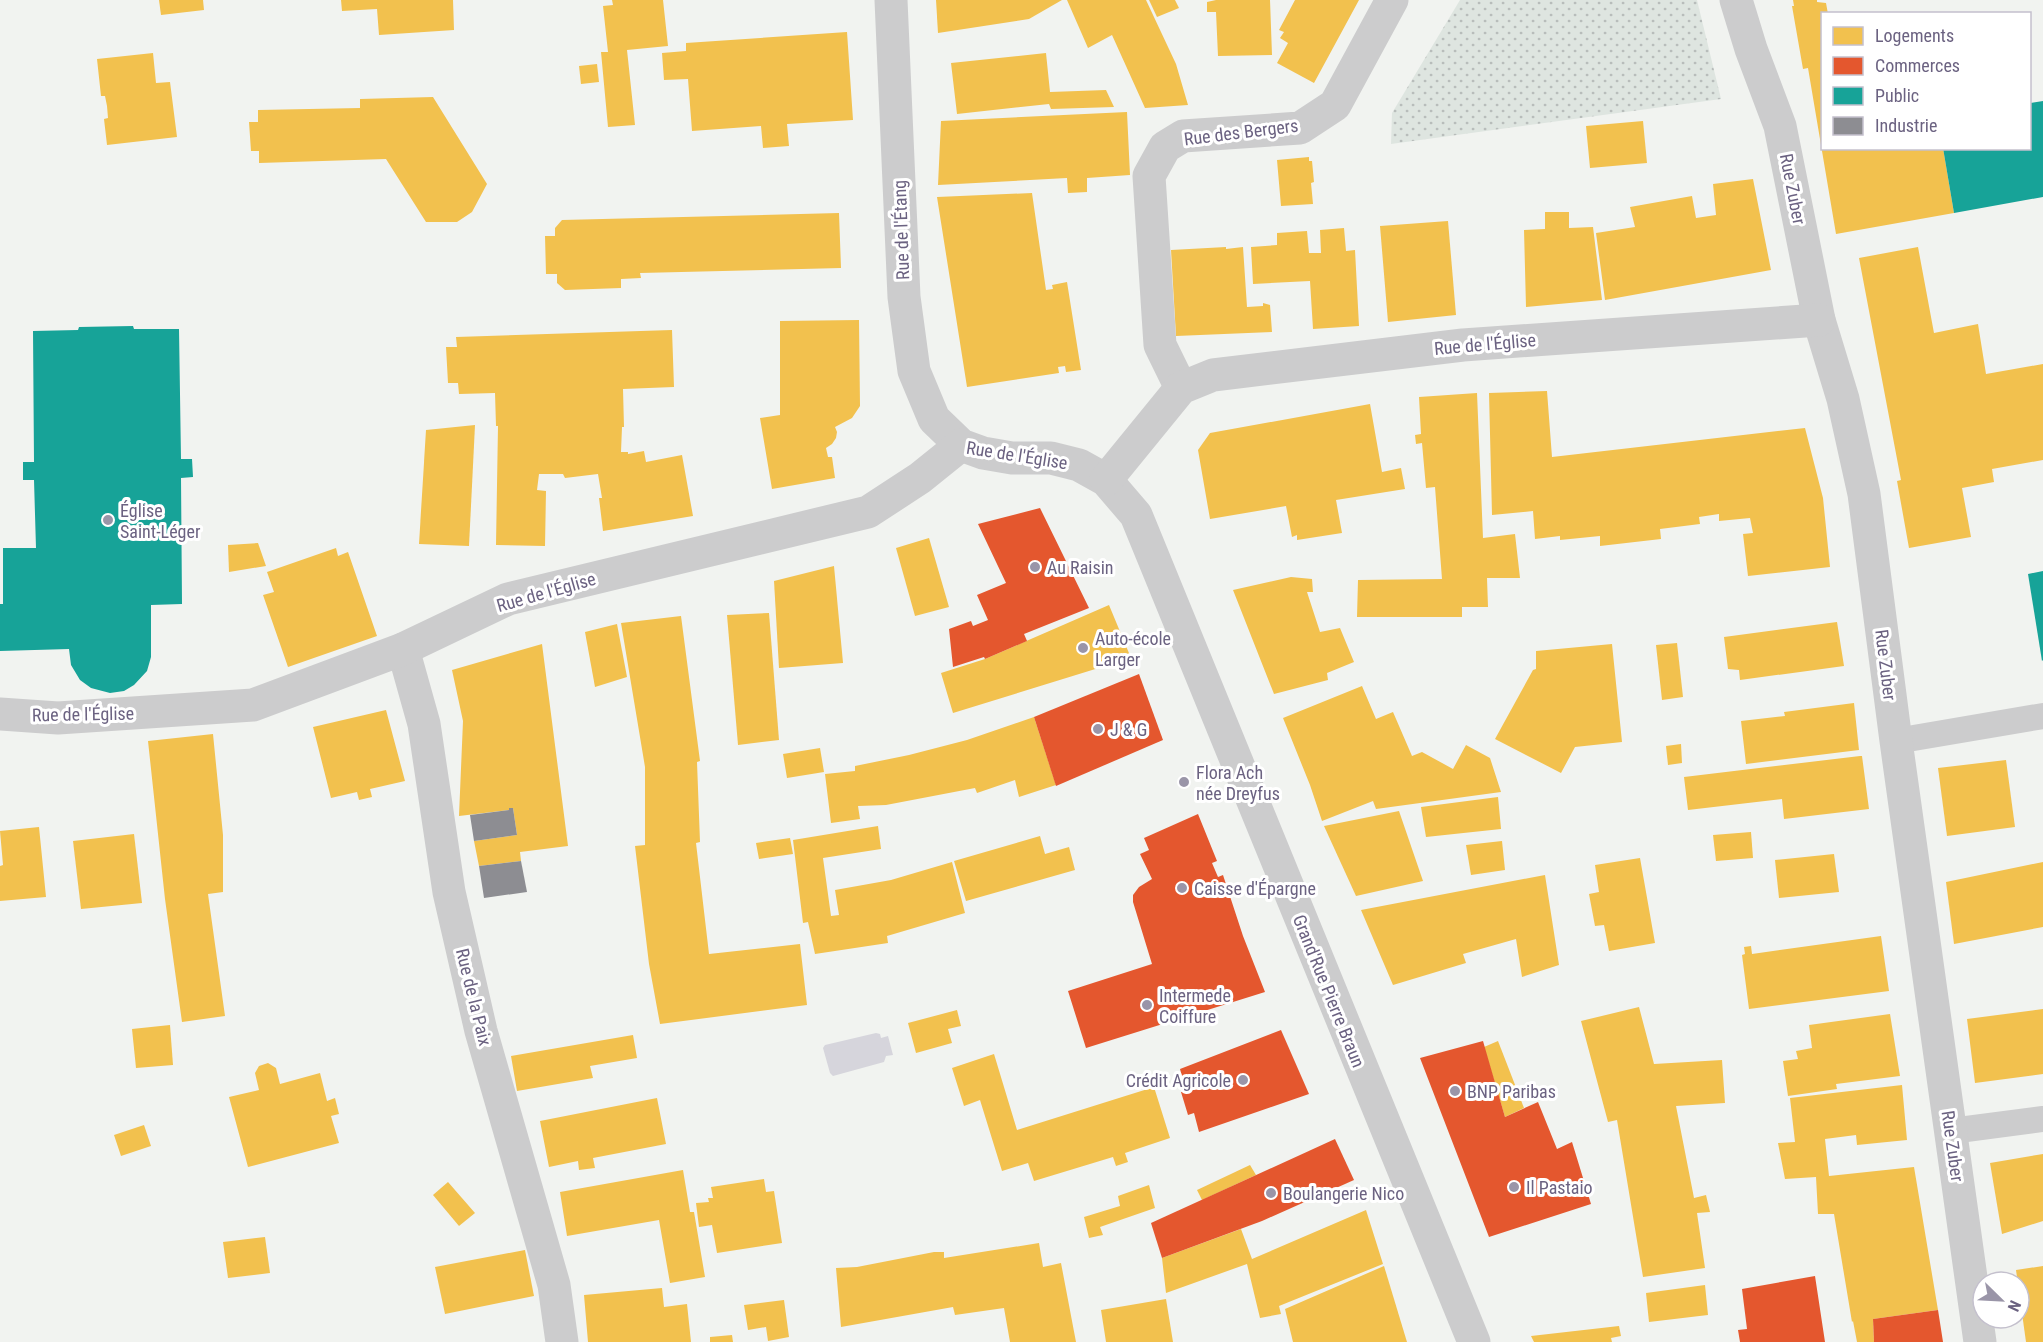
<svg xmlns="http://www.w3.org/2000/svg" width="2043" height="1342" font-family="'Roboto Condensed',sans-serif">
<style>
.park{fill:url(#park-dots)}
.water{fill:#d6d5dc}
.homes{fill:#f2c14e}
.shops{fill:#e4572e}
.public{fill:#17a398}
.industry{fill:#8d8d92}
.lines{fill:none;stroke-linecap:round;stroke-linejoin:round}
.service{stroke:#cccccd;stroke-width:26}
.minor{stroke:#cccccd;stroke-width:33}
.poi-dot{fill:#9a95a8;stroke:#fff;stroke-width:2}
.labels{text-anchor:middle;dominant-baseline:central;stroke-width:6;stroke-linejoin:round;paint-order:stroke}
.street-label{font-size:18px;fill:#6b6281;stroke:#fff}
.poi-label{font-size:18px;fill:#6b6281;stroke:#fff;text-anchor:start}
</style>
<defs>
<pattern id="park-dots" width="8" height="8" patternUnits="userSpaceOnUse" patternTransform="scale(1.5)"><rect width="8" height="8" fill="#dee5e0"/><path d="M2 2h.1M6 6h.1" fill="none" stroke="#b8bdbb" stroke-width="1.8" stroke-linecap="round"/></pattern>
</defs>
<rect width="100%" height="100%" fill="#f1f3f0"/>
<!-- park -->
<path class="park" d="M1460,0H1697L1721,99L1391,144L1392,113Z"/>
<!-- water -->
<path class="water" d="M876,1033L880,1034L881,1038L888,1036L893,1055L886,1056L884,1062L833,1076L830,1073L823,1048L825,1045Z"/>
<!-- homes -->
<g class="homes">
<path d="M159,0H203L204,10L161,15Z"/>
<path d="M341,0H453L454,30L379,35L377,9L342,11Z"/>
<path d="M612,0H663L668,46L627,50L635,125L608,127L601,52H608L603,6L613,5Z"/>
<path d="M936,0H1062L1029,19L938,33Z"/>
<path d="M1067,0H1146L1176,64L1188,105L1145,108L1112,35L1088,48Z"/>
<path d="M1149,0H1175L1179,8L1157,17Z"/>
<path d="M1216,0H1270L1272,55L1218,56L1216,12H1207V2Z"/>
<path d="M1295,0H1359L1314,83L1277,63L1288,43L1280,38L1284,32L1279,30Z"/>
<path d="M1793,0H1817V2L1826,3L1828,14H1822V148H1943L1954,213L1836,234L1808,68L1803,69L1792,6H1794Z"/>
<path d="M847,32L853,120L787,124L789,146L763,148L761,126L692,131L688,79L664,80L662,53L686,51V43Z"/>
<path d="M153,53L156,83L170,82L177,137L107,145L104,119L108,118L107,106L105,96H101L97,59Z"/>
<path d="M1046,53L1050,92L1106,90L1114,107L1051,109L1049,104L957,114L951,63Z"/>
<path d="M597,64L599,82L581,84L579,66Z"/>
<path d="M433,97L487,184L472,212L457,222H426L386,159L259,163V151H251L249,122H258V110L360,108V99Z"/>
<path d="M1127,112L1130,175L1087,178V192L1068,193L1067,178L938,185L941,121Z"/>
<path d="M1643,121L1647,163L1590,168L1586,126Z"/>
<path d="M1309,157V161H1312L1314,182L1311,183L1313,204L1281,206L1277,160Z"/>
<path d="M1753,179L1771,270L1605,300L1596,233L1635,227L1630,207L1692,196L1696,218L1716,215L1713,184Z"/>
<path d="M1032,193L1046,290L1053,289L1052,285L1067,282L1081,370L1066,372L1065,366L1058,367L1059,373L967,387L937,197Z"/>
<path d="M1545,212H1569V228L1593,227L1602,300L1526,307L1524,230L1545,229Z"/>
<path d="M839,213L841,268L640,273L641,278L621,279V288L565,290L557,283V274H546L545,236H555V228L562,220Z"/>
<path d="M1448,221L1456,315L1388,322L1380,226Z"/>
<path d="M1344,228L1346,251L1355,250L1359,326L1313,329L1310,281L1253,284L1251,247L1277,245V233L1307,231L1309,253H1321L1320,230Z"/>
<path d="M1226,247V249L1243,247L1247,307L1263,306V303L1270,305L1272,332L1176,336L1171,250Z"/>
<path d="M1918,247L1934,333L1978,324L1986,374L2043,364V460L1992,469L1994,482L1962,488L1971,537L1909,548L1897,481L1901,480L1859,258Z"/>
<path d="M859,320L860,406L852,418L835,427L837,432L836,438L832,444L826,448L828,457H832L835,478L772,489L760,418L780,415V321Z"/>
<path d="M672,330L674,387L623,389L624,427H622L621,452H628V454L644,451L646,462L682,455L693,516L603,531L599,498H602L598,474L565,478L563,474H539L537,490L546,491L545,546L496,545L498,426H496L495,393L459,394L458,383H448L446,347H457L456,337Z"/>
<path d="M1547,391L1552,457L1805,428L1823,498L1830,567L1748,576L1743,534L1753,533L1750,518L1719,521V514L1699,517L1700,524L1660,529L1661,539L1600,546V536L1560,540V536L1535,539L1533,511L1492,515L1489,393Z"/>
<path d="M1477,393L1483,538L1515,534L1520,578H1487L1488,607H1462V617H1357L1358,580L1442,579L1435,487L1426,488L1422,443L1416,444L1415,435L1421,434L1419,397Z"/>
<path d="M1370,404L1382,472L1401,468L1405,489L1336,500L1342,533L1297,540V535L1292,537L1286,506L1210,519L1198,450L1210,433Z"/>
<path d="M475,425L469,546L419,544L426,430Z"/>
<path d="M929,538L949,607L915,616L896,548Z"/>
<path d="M258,543L266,566L229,572L228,545Z"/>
<path d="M336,548L338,556L348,552L377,636L288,667L263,595L274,592L267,572Z"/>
<path d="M834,566L843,663L779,668L774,581Z"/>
<path d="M1291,577L1312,579L1313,592H1307L1320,632L1340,628L1354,662L1327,673L1328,680L1274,694L1233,590Z"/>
<path d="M1109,605L1131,658L953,713L941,673L985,659Z"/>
<path d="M769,613L779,740L738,745L727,615Z"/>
<path d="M681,616L700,761L697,762L700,842L696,843L709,954L800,944L807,1005L660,1024L649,964L635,846L645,845V767L621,623Z"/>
<path d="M1837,622L1844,666L1740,680L1739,670L1728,669L1724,637Z"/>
<path d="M617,624L627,677L595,687L585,632Z"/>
<path d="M1677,643L1683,697L1662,700L1656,645Z"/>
<path d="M542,644L568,846L520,852L521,861L479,866L474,841L517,835L513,808H509V810L459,816L463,721L452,670Z"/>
<path d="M1612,644L1622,742L1575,747L1561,773L1495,739L1533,670L1536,669V651Z"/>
<path d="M1362,686L1376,719L1393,712L1412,756L1422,752L1453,769L1466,745L1490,758L1501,792L1376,809L1373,801L1322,821L1310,785L1283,718Z"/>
<path d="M1854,703L1859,750L1746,764L1741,721L1785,716L1784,712Z"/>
<path d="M386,710L405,781L370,789L372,797L359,800L357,792L331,798L313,727Z"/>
<path d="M1034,717L1056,785L1019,797L1015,780L977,793L975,788L886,805L858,806L860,819L831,823L825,774L855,771V766L909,755L967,740Z"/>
<path d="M213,734L223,835V892L208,894L225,1016L182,1022L165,899L148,741Z"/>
<path d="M1681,744L1682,763L1668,765L1666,746Z"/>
<path d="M820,748L824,772L787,778L783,754Z"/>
<path d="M1860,756H1862L1869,809L1784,819L1782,799L1688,810L1684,777Z"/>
<path d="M2006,760L2015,827L1947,836L1938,768Z"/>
<path d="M1498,797L1501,829L1426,837L1421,807Z"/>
<path d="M1399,811L1423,881L1356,896L1324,826Z"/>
<path d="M878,826L881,849L823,858L831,916L839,915L835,890L891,880L952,862L965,913L887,936L888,943L815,954L808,922L803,923L793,840Z"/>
<path d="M39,827L46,897L0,901V866L3,865L0,831Z"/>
<path d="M1751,832L1753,858L1716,861L1713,835Z"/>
<path d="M134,834L142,903L81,909L73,841Z"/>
<path d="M1040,836L1045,854L1069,847L1075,870L966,901L954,861Z"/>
<path d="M790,838L793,854L759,859L756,843Z"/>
<path d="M1502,841L1505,870L1471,875L1466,845Z"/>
<path d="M1834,854L1839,892L1779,898L1775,860Z"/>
<path d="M1640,858L1655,943L1609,951L1604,925L1595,926L1589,894L1599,892L1595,865Z"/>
<path d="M2043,862V927L1954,944L1946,882Z"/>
<path d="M1545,875L1559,965L1522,977L1516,939L1463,954L1466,963L1393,985L1361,910Z"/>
<path d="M1881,936L1889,991L1749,1009L1742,955L1745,954L1744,947L1751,946L1752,954Z"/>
<path d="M1639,1007L1654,1064L1722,1060L1725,1103L1676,1106L1694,1198L1706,1195L1710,1212L1697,1213L1705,1268L1643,1277L1617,1120L1608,1122L1581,1021Z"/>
<path d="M2043,1009V1074L1975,1083L1967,1019Z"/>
<path d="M957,1010L961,1026L948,1029L952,1043L916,1053L908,1023Z"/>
<path d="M1890,1014L1900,1076L1836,1084L1837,1089L1788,1096L1783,1061L1798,1059L1796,1051L1812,1048L1809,1025Z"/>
<path d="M170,1025L173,1065L136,1068L132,1029Z"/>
<path d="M633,1035L637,1058L590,1066L593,1078L517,1091L511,1056Z"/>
<path d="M1498,1041L1524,1108L1505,1117L1484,1047Z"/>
<path d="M994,1054L1017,1130L1154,1087L1170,1138L1125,1153L1128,1162L1116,1166L1113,1157L1034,1181L1028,1163L1002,1171L980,1100L964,1106L952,1068Z"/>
<path d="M268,1063L276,1068L280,1084L320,1073L327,1101L335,1098L339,1114L331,1116L339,1143L248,1167L229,1097L259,1090L255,1073L259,1066Z"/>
<path d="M1902,1085L1907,1140L1857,1145L1856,1135L1825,1139L1829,1176L1914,1167L1938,1310L1873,1319L1874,1342H1857L1853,1321L1852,1322L1834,1214H1818L1816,1177L1785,1179L1778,1143L1795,1142L1790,1098Z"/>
<path d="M657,1098L666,1144L593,1158L595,1168L579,1170L578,1161L549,1167L540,1121Z"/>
<path d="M144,1125L151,1146L121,1156L114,1135Z"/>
<path d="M2043,1154V1221L2002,1234L1990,1163Z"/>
<path d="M1250,1165L1256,1175L1202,1200L1197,1190Z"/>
<path d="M683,1170L690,1212H694L705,1277L670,1283L659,1220L567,1236L560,1192Z"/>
<path d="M764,1179L766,1192L774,1191L782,1243L717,1253L712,1225L699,1227L696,1203L709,1202L708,1198H713L711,1187Z"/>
<path d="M448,1182L475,1213L459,1226L433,1195Z"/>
<path d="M1149,1185L1155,1208L1100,1227L1103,1235L1089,1238L1084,1217L1120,1206L1118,1196Z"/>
<path d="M1366,1210L1383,1264L1279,1306L1281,1314L1260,1318L1247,1264L1166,1293L1162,1258L1241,1229L1252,1259Z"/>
<path d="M265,1237L270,1273L228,1278L223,1242Z"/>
<path d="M1039,1243L1043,1267L1061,1263L1076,1342H1010L1004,1308L955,1315L953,1307L841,1327L836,1268L857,1267L934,1252H944V1258Z"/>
<path d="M525,1250L534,1296L445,1314L435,1267Z"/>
<path d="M1384,1266L1407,1342H1293L1285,1309Z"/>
<path d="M2043,1266V1342H2026L2016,1270Z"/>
<path d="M1705,1285L1708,1315L1649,1322L1646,1293Z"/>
<path d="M662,1288L664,1307L687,1304L691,1342H588L584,1295Z"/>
<path d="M1166,1299L1173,1342H1106L1101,1310Z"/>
<path d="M784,1300L789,1337L768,1341L766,1327L748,1330L744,1305Z"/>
<path d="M1619,1326L1621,1336L1611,1338L1612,1342H1534L1531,1336Z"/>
<path d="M732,1335L733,1342H710V1337Z"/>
</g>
<!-- shops -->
<g class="shops">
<path d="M1040,508L1089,608L1024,634L1027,641L985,659L984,657L953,667L949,629L971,621L973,626L988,620L977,595L1006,583L978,524Z"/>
<path d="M1139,674L1163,740L1056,786L1034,717Z"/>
<path d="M1198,814L1217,861L1212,863L1218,877L1223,875L1243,936L1265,992L1086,1048L1068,991L1152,964L1133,902V895L1139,887L1152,879L1140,854L1149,850L1144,838Z"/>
<path d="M1281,1030L1309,1094L1199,1132L1194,1113L1188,1115L1181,1092L1186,1091L1180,1069Z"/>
<path d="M1483,1041L1505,1117L1538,1102L1557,1149L1572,1142L1591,1204L1489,1237L1420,1058Z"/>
<path d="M1335,1139L1354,1180L1262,1221L1162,1258L1151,1223Z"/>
<path d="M1815,1276L1825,1342H1740L1738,1330L1747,1329L1742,1289Z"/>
<path d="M1938,1310L1943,1342H1874L1873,1319Z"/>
</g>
<!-- public -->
<g class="public">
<path d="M2043,101V197L1954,213L1943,148H2030V103Z"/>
<path d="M133,326L134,329H179L181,459H192L193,477L181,478L182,604L151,605V657L147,671L134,685L124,691L110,693L91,688L80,680L71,665L69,649L0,651V604H3V548H36L34,480H23V462H34L33,331L78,330L79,327Z"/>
<path d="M2043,571V660L2042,661L2028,574Z"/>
</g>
<!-- industry -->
<g class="industry">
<path d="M509,808H513L517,835L474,841L470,815L509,810Z"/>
<path d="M521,861L527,892L484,898L479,866Z"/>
</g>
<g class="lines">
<!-- service -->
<g class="service">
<path d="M1896,741L2043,716"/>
<path d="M1951,1131L2043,1119"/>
</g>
<!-- minor -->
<g class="minor">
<path d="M891,0L904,297L914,371L934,419L961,445L983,453L1012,458H1051L1079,465L1106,480L1136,515L1474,1342"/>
<path d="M1736,0L1751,49L1780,126L1819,320L1843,399L1864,494L1896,741L1980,1342"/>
<path d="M1181,388L1160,345L1149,176L1165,147L1183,136L1300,128L1335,105L1392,0"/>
<path d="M1106,480L1181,388L1213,375L1463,345L1819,320"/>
<path d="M403,649L424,724L449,892L481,1031L554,1285L562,1342"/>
<path d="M0,714L58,718L253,705L403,649L508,599L868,512L920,478L961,445"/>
</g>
</g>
<!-- markers -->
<g class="poi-dot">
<circle cx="108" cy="520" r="6"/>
<circle cx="1035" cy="567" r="6"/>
<circle cx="1083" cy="648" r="6"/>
<circle cx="1098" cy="729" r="6"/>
<circle cx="1184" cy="782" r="6"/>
<circle cx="1182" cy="888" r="6"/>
<circle cx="1147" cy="1005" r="6"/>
<circle cx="1243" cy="1080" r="6"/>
<circle cx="1455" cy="1091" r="6"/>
<circle cx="1514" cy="1187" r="6"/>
<circle cx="1271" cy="1193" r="6"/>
</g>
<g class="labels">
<!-- street labels -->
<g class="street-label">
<text transform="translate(1241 132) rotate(-7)">Rue des Bergers</text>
<text transform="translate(1793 189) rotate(79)">Rue Zuber</text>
<text transform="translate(901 230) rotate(-92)">Rue de l'Étang</text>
<text transform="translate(1485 344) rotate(-5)">Rue de l'Église</text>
<text transform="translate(1017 455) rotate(9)">Rue de l'Église</text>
<text transform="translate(546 592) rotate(-16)">Rue de l'Église</text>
<text transform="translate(1886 665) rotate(83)">Rue Zuber</text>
<text transform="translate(83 714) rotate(-1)">Rue de l'Église</text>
<text transform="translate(1329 991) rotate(68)">Grand'Rue Pierre Braun</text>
<text transform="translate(474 997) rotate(76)">Rue de la Paix</text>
<text transform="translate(1953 1146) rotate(82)">Rue Zuber</text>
</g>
<!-- poi labels -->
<g class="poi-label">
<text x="120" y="510">Église<tspan x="120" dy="21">Saint-Léger</tspan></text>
<text x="1047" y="567">Au Raisin</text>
<text x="1095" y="638">Auto-école<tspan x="1095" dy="21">Larger</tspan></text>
<text x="1110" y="729">J &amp; G</text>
<text x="1196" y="772">Flora Ach<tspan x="1196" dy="21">née Dreyfus</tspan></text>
<text x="1194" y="888">Caisse d'Épargne</text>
<text x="1159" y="995">Intermede<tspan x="1159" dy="21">Coiffure</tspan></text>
<text x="1231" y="1080" text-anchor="end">Crédit Agricole</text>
<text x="1467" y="1091">BNP Paribas</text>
<text x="1526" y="1187">Il Pastaio</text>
<text x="1283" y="1193">Boulangerie Nico</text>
</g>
</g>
<!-- legend -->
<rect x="1821" y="12" width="210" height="138" fill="#ffffff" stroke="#c4c0cd" stroke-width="1.5"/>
<rect x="1833" y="27" width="30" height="18" fill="#f2c14e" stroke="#c4c0cd" stroke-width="1.5"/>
<text x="1875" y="42" font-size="18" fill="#6b6281">Logements</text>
<rect x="1833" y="57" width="30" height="18" fill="#e4572e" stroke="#c4c0cd" stroke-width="1.5"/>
<text x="1875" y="72" font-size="18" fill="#6b6281">Commerces</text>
<rect x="1833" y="87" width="30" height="18" fill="#17a398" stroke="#c4c0cd" stroke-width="1.5"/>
<text x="1875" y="102" font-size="18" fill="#6b6281">Public</text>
<rect x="1833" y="117" width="30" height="18" fill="#8d8d92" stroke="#c4c0cd" stroke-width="1.5"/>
<text x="1875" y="132" font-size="18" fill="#6b6281">Industrie</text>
<!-- north arrow -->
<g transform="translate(2001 1300) rotate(114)"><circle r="28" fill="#ffffff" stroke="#c4c0cd" stroke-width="1.5"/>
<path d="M0-4.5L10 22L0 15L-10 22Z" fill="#9a95a8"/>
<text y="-9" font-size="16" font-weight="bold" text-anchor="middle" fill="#6b6281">N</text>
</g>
</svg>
